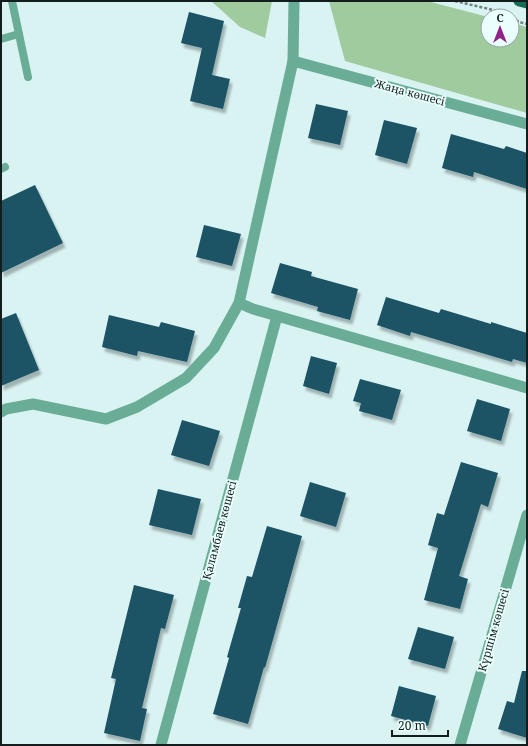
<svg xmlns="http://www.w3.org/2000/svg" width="528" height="746" font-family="'Noto Serif',serif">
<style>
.green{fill:#9fcb9e}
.building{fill:#1a5265;filter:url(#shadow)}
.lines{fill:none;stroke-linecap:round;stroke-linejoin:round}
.path{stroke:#718181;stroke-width:2.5;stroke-dasharray:3 2;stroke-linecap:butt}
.service{stroke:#6aad97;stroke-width:8}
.minor{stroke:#6aad97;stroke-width:11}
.primary{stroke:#166c56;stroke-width:11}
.labels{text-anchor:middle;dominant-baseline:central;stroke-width:4;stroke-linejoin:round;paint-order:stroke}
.street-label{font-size:11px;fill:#141d1d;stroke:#eafefe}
</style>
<defs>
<filter id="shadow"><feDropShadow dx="2.5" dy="4.5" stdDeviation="1" flood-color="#0004"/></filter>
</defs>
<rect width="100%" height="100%" fill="#d9f2f2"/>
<!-- green -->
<g class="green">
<path d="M211,1H272L265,38L240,27Z"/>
<path d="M329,1H427L488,17V40H512V23L527,27V113L345,61Z"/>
</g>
<!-- building -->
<g class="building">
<path d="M189,12L224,21L212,75L230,79L223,109L190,101L202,48L181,43Z"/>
<path d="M316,104L348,111L340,145L308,138Z"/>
<path d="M384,120L417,128L407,164L375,155Z"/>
<path d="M451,134L504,149L506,146L527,153V189L474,172L473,177L442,168Z"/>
<path d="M35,185L63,243L1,273V201Z"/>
<path d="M204,225L241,234L232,266L196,257Z"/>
<path d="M280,263L312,272L311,276L358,289L350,320L317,311L318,307L271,293Z"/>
<path d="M386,297L439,313L441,309L491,324V322L527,333V363L513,359L512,362L411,332L410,336L377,325Z"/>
<path d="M16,313L39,370L1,386V319Z"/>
<path d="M109,315L159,327L161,322L195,331L187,362L138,351L137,356L102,347Z"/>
<path d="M311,356L337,363L329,394L303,386Z"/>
<path d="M360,379L401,390L392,420L359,411L361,403L353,401Z"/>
<path d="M477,399L510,409L501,441L467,431Z"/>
<path d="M182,420L220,431L209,466L171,455Z"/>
<path d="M461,462L498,473L488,507L481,504L459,576L468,579L460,609L424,600L438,548L428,545L437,513L444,515Z"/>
<path d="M310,482L346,493L336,527L300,516Z"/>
<path d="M158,489L201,499L192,535L149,525Z"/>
<path d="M267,526L302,536L265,668L264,667L248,724L213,714L229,658L227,657L241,608H238L247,576L252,577Z"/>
<path d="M134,585L174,595L165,629L161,628L142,708L147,709L140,741L104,733L116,679L111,678Z"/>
<path d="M418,627L454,637L445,669L408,659Z"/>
<path d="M522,671H527V738L498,729L507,701L514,703Z"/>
<path d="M399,686L436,696L428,726L391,716Z"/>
</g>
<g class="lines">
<!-- path -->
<g class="path">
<path d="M455,1L506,13L510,16"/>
<path d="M512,17L519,22L527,24"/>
</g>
<!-- service -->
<g class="service">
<path d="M12,1L28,77"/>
<path d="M1,39L19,34"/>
<path d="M1,169L5,167"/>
</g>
<!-- minor -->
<g class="minor">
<path d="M294,1L293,61L239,303L253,309L527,388"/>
<path d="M293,61L527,124"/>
<path d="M1,412L6,409L33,404L106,419L137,407L186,378L214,348L239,303"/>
<path d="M161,745L277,316"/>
<path d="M460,745L527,515"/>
</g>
<!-- primary -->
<path class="primary" d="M519,1L527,3"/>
</g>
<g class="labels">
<!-- street labels -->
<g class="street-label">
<text transform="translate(410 92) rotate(15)">Жаңа көшесі</text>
<text transform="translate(219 530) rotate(-75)">Қаламбаев көшесі</text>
<text transform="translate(493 630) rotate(-74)">Күршім көшесі</text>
</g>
</g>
<!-- border -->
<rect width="528" height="746" fill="none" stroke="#141d1d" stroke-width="4"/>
<!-- north arrow -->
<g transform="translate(500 28)"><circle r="19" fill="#eafefe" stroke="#94a4a4"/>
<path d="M0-3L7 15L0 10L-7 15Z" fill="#8f2386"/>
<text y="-6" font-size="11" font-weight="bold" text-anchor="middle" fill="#141d1d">С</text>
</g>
<!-- scale -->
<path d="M392 730v6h56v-6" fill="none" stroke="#141d1d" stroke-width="2"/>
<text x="398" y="730" font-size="12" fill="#141d1d" stroke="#eafefe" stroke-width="3" paint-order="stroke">20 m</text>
</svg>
